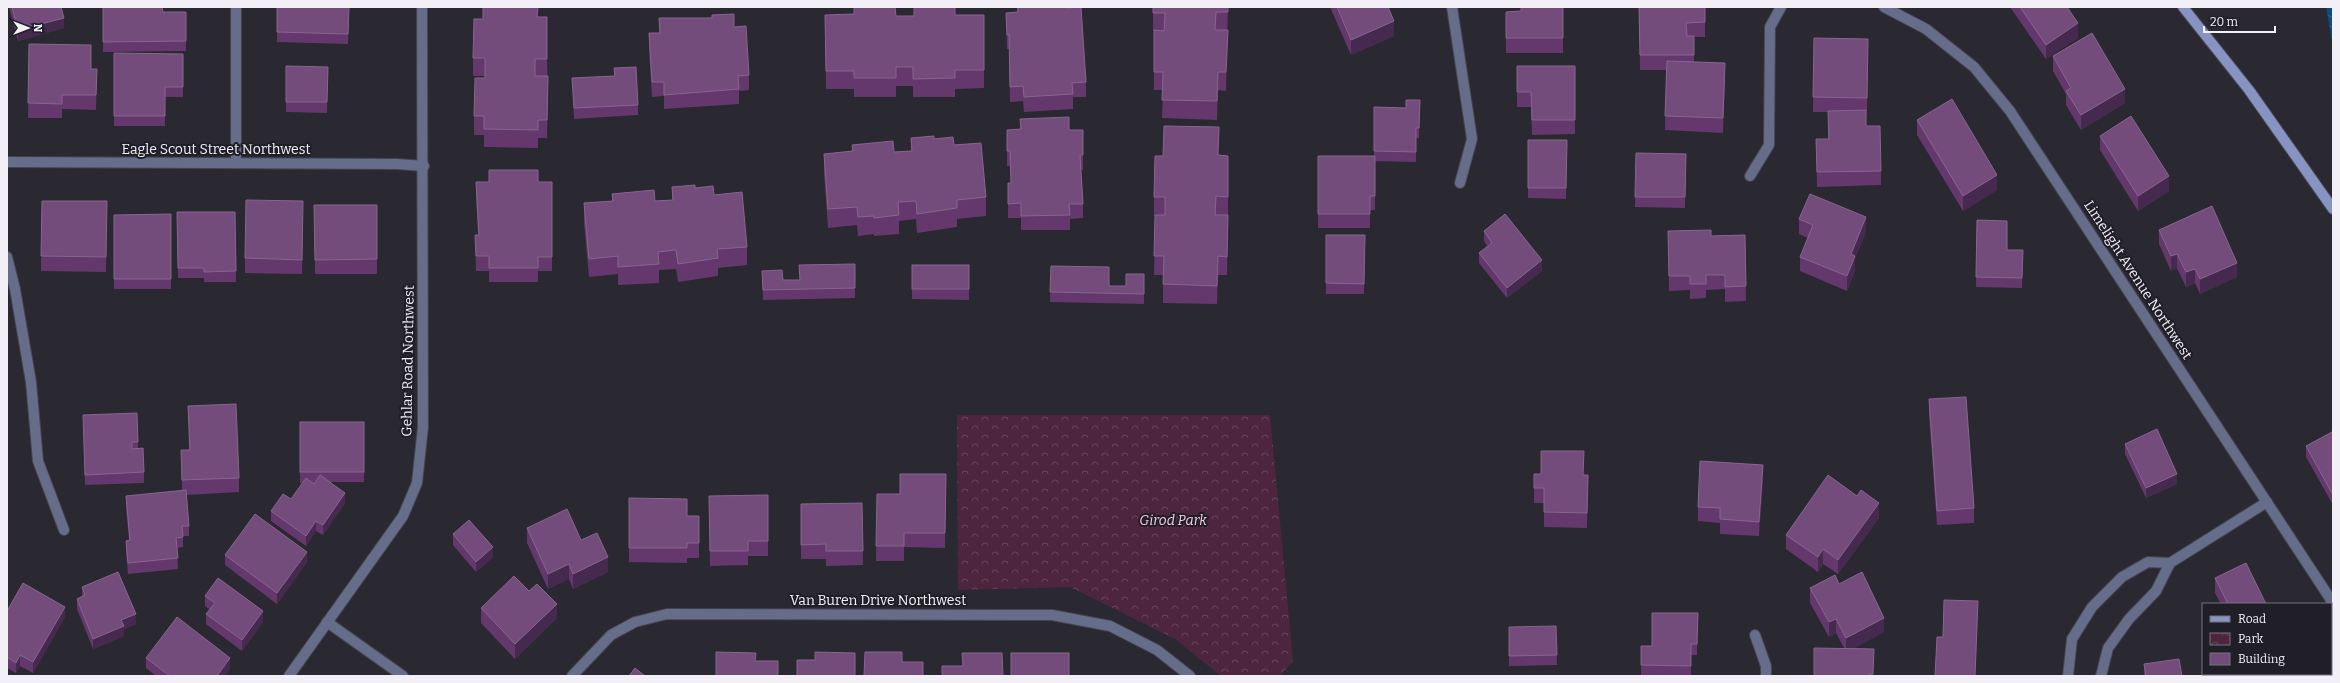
<svg xmlns="http://www.w3.org/2000/svg" width="2340" height="683" font-family="Bitter,serif">
<style>
.park{fill:url(#park-crowns)}
.water{fill:url(#water-waves)}
.lines{fill:none;stroke-linecap:round;stroke-linejoin:round}
.minor-casing{stroke:#46444d;stroke-width:12}
.secondary-casing{stroke:#46444d;stroke-width:12}
.minor{stroke:#656d8b;stroke-width:10}
.secondary{stroke:#8793c3;stroke-width:10}
.wall{fill:#64386d}
.shaded-wall{fill:#46294f}
.building{fill:#734c7c;stroke:#87658f}
.labels{text-anchor:middle;dominant-baseline:central;stroke-width:4;stroke-linejoin:round;paint-order:stroke}
.street-label{font-size:14px;fill:#f2f0f6;stroke:#201e27}
.park-label{font-size:14px;font-style:italic;fill:#f7cde4;stroke:#201e27}
</style>
<defs>
<pattern id="park-crowns" width="20" height="18" patternUnits="userSpaceOnUse"><rect width="20" height="18" fill="#4e253e"/><path d="M2 6a3 3 0 1 1 6 0M12 15a3 3 0 1 1 6 0" fill="none" stroke="#68455a"/></pattern>
<pattern id="water-waves" width="16" height="10" patternUnits="userSpaceOnUse"><rect width="16" height="10" fill="#0a4b80"/><path d="M0 5q4-4 8 0t8 0" fill="none" stroke="#2e6593"/></pattern>
</defs>
<rect width="100%" height="100%" fill="#2a2831"/>
<!-- park -->
<path class="park" d="M957,415H1270L1293,661L1280,676H1221L1175,639L1070,587L958,590Z"/>
<!-- water -->
<path class="water" d="M2326,7H2333V42L2332,40Z"/>
<g class="lines">
<defs>
<g id="minor">
<path d="M236,7V163"/>
<path d="M1452,7L1472,139L1460,183"/>
<path d="M1884,7L1926,29L1974,67L2010,111L2333,603"/>
<path d="M7,162L397,164L424,166"/>
<path d="M1750,176L1769,145L1770,27L1781,7"/>
<path d="M7,257L15,289L31,382L38,461L64,530"/>
<path d="M2170,563L2267,502"/>
<path d="M327,622L403,676"/>
<path d="M1755,635L1766,666V676"/>
<path d="M289,676L403,516L417,483L423,427L422,7"/>
<path d="M572,676L611,635L635,622L667,614L1052,615L1110,626L1157,650L1190,676"/>
<path d="M2068,676L2072,639L2092,607L2122,577L2148,562L2170,563"/>
<path d="M2101,676L2108,648L2129,619L2156,591L2170,563"/>
</g>
<path id="secondary" d="M2183,7L2249,90L2333,209"/>
</defs>
<!-- minor casing -->
<use href="#minor" class="minor-casing"/>
<!-- secondary casing -->
<use href="#secondary" class="secondary-casing"/>
<!-- minor -->
<use href="#minor" class="minor"/>
<!-- secondary -->
<use href="#secondary" class="secondary"/>
</g>
<!-- wall -->
<g class="wall">
<path d="M9,7H61L64,28L18,41Z"/>
<path d="M103,7L163,12H186V51L103,52Z"/>
<path d="M277,7H349L348,44L277,42Z"/>
<path d="M1017,7H1067L1086,82V97H1073V109L1024,112L1023,101L1010,102L1009,49H1007L1006,13L1017,12Z"/>
<path d="M1153,7H1228L1226,91L1218,90L1217,120L1162,118L1163,90H1154V31H1153Z"/>
<path d="M1330,7H1388L1394,36L1351,55Z"/>
<path d="M1563,7V53H1506V12L1521,11Z"/>
<path d="M1639,7H1705V37H1694V62L1725,77L1723,133L1665,130L1666,70H1640Z"/>
<path d="M2010,7H2067L2078,38L2046,59Z"/>
<path d="M825,15L896,16L984,15V88L955,89V97H913V86H896V97H854V89H826Z"/>
<path d="M538,17L547,59L548,94L547,138H538V148L484,147V135H474V116L485,76H473V58Z"/>
<path d="M659,18L734,27L749,75V90L739,91V104L664,109V96L652,97L649,48V33H659Z"/>
<path d="M1814,38L1868,39L1867,113H1866V126L1881,171V185L1817,187L1816,139H1828V112H1813Z"/>
<path d="M29,44L91,69H97L96,110L62,109V118H28Z"/>
<path d="M114,53L183,54V97H165V126H114Z"/>
<path d="M2053,56L2125,103L2081,130L2066,105V94L2053,71Z"/>
<path d="M286,66L328,67L327,113L286,112Z"/>
<path d="M1517,66H1575V134L1532,135L1531,107H1517Z"/>
<path d="M614,68L638,105V115L574,119L572,78L614,76Z"/>
<path d="M1420,100L1419,138H1416V162L1375,161V210H1370V228H1318V156H1374V107L1406,108Z"/>
<path d="M1020,119L1069,130H1083V170H1081L1083,204V218L1070,219V230H1021V218H1008V183H1011L1010,166H1007V130L1020,129Z"/>
<path d="M1917,120L1997,190L1963,211L1917,135Z"/>
<path d="M2100,136L2169,191L2138,211L2100,150Z"/>
<path d="M911,138L934,139L954,145L986,197V216L957,219V227L917,233L916,219L899,221V234L874,236V234L858,236L857,225L828,228L824,172V154L852,151V145L894,152L911,151Z"/>
<path d="M1528,140H1567L1566,199L1528,198Z"/>
<path d="M1636,153L1686,154L1685,208L1635,207Z"/>
<path d="M1218,155L1228,156V234L1227,275H1218L1217,304L1163,303V275H1154L1155,216H1154V197Z"/>
<path d="M476,182H552V271H538V282H489V271H476L475,235H478L476,196Z"/>
<path d="M672,187L695,188L714,195L747,247V265L718,268V276L678,282L676,269L659,270V283L618,285V274L589,277L584,222V203L612,201V194L655,201L672,200Z"/>
<path d="M42,201H107L106,272L41,271Z"/>
<path d="M314,205H377V274H315Z"/>
<path d="M177,212H235L236,282H204V278H178Z"/>
<path d="M171,214V289H114V215Z"/>
<path d="M303,216L302,274L245,273V258Z"/>
<path d="M1799,219L1866,232L1855,258V271L1847,291L1800,271V257L1808,238L1799,234Z"/>
<path d="M1977,220L2007,250L2023,260L2022,288L1976,287Z"/>
<path d="M2159,230L2237,277L2200,294L2195,283L2186,287L2177,268L2171,271L2159,244Z"/>
<path d="M1484,231L1542,271L1507,298L1479,263V253L1487,246L1484,241Z"/>
<path d="M1668,231L1711,236L1745,235L1746,301L1725,302V289L1706,290V298L1690,299V290L1669,291Z"/>
<path d="M1326,235H1365L1364,294H1326Z"/>
<path d="M855,264V298L763,300L762,271L783,280H800Z"/>
<path d="M912,265H969V300L912,299Z"/>
<path d="M1051,266L1109,286H1126L1144,274V304L1050,302Z"/>
<path d="M1929,399L1974,508V523L1937,525L1929,414Z"/>
<path d="M188,406L239,478V492L186,495L189,526V536H183V547L177,548L178,569L128,574L126,551V541L129,540L126,507V496L182,491L181,450H189Z"/>
<path d="M83,415L138,442V449L144,472V483L85,485Z"/>
<path d="M300,422H364V482H330L345,503L323,535L316,531L306,546L271,521V511L291,499L303,483H300Z"/>
<path d="M2333,433V505L2306,457V446Z"/>
<path d="M2125,444L2177,484L2146,498L2125,454Z"/>
<path d="M946,474L945,548L904,547V561H876L877,494H900Z"/>
<path d="M1534,474L1588,475L1587,528L1544,527V503H1534Z"/>
<path d="M1763,479L1759,536L1720,534V523L1698,521V507Z"/>
<path d="M768,495V556H748V565L710,566L709,496Z"/>
<path d="M1857,496L1879,518L1838,574L1823,564L1818,572L1786,549V535Z"/>
<path d="M629,498L687,516H699V558H687V563L629,562Z"/>
<path d="M862,503L863,565L826,566V559H801V518Z"/>
<path d="M527,528L581,540L608,572L573,589L569,579L548,589L527,543Z"/>
<path d="M453,534L493,557L476,572L453,545Z"/>
<path d="M225,555L307,562L277,604L225,565Z"/>
<path d="M2215,578L2266,604H2221L2215,593Z"/>
<path d="M1839,584L1884,632L1854,648L1874,649L1873,676H1814L1844,648L1836,633L1829,637L1810,603V588Z"/>
<path d="M82,587L136,624L124,629V636L93,649L77,609V599L82,597Z"/>
<path d="M529,591L557,618L515,659L481,623V608Z"/>
<path d="M205,596L263,622L242,651L206,624V614L210,610L205,606Z"/>
<path d="M7,611L65,617L33,673L20,666L16,673L7,668Z"/>
<path d="M1698,613L1697,655H1691V676L1641,675V646H1652Z"/>
<path d="M1556,626L1557,665L1509,666V637Z"/>
<path d="M146,658L230,668L225,676H156L146,668Z"/>
<path d="M2144,664L2182,676H2144Z"/>
</g>
<!-- shaded-wall -->
<g class="shaded-wall">
<path d="M1228,7V49L1226,91L1228,12Z"/>
<path d="M64,18V28L18,41V30Z"/>
<path d="M1394,21V36L1351,55V40Z"/>
<path d="M2078,23V38L2046,59V45Z"/>
<path d="M1725,63V77L1723,133V118Z"/>
<path d="M1218,72V90L1217,120V101Z"/>
<path d="M2125,89V103L2081,130V115Z"/>
<path d="M1997,175V190L1963,211V196Z"/>
<path d="M2169,176V191L2138,211V196Z"/>
<path d="M303,201V216L302,274V260Z"/>
<path d="M1228,215V234L1227,275V257Z"/>
<path d="M1866,217V232L1855,258V271L1847,291V276L1851,254Z"/>
<path d="M2177,254V268L2171,271V256Z"/>
<path d="M1218,256V275L1217,304V286Z"/>
<path d="M1542,260V271L1507,298V288Z"/>
<path d="M2237,263V277L2200,294V279Z"/>
<path d="M2195,269V283L2186,287V272Z"/>
<path d="M1763,465V479L1759,536V522Z"/>
<path d="M2177,474V484L2146,498V488Z"/>
<path d="M345,493V503L323,535V525Z"/>
<path d="M1879,503V518L1838,574V560Z"/>
<path d="M316,521V531L306,546V536Z"/>
<path d="M493,547V557L476,572V562Z"/>
<path d="M1823,549V564L1818,572V557Z"/>
<path d="M307,552V562L277,604V593Z"/>
<path d="M608,557V572L573,589V574Z"/>
<path d="M569,564V579L548,589V574Z"/>
<path d="M8,591V602L7,603V593Z"/>
<path d="M1978,601V616L1975,676Z"/>
<path d="M557,604V618L515,659V644Z"/>
<path d="M65,607V617L33,673V662Z"/>
<path d="M263,611V622L242,651V640Z"/>
<path d="M136,614V624L124,629V636L93,649V639L121,620Z"/>
<path d="M1884,618V632L1846,653V638Z"/>
<path d="M1836,619V633L1829,637V622Z"/>
<path d="M20,655V666L16,673V663Z"/>
<path d="M230,658V668L225,676H217Z"/>
</g>
<!-- building -->
<g class="building">
<path d="M12,7H61L64,18L18,30Z"/>
<path d="M103,7H162L163,12H186V41L103,42Z"/>
<path d="M277,7H349L348,34L277,32Z"/>
<path d="M483,7H538L537,17H547V59H535V76H548L547,120H538V130L484,129V116H474L475,78H485V58H473L474,19H483Z"/>
<path d="M854,7H895L896,16H914V7H955V15H984V70H955V78L913,79V67H896V78H854V71H826L825,15L854,14Z"/>
<path d="M1018,7H1067V8L1081,7L1086,82L1072,83L1073,94L1024,97L1023,86L1010,87L1009,34L1007,35L1006,13L1018,12Z"/>
<path d="M1153,7H1228V12H1216L1215,30H1228L1226,72H1218L1217,101L1162,100L1163,72H1154V30L1164,31L1165,13H1153Z"/>
<path d="M1337,7H1388L1394,21L1351,40Z"/>
<path d="M1521,7H1563V38H1506V12L1521,11Z"/>
<path d="M1639,7H1705V22L1686,23L1687,36H1694V55H1640Z"/>
<path d="M2020,7H2067L2078,23L2046,45Z"/>
<path d="M734,14V27L746,26L749,75L738,76L739,89L664,95V82H652L649,33H660L659,18H712V15Z"/>
<path d="M2092,33L2125,89L2081,115L2066,91L2071,88L2053,56Z"/>
<path d="M1814,38L1868,39L1867,98L1813,97Z"/>
<path d="M29,44L91,45V69H97L96,95H62V104L28,103Z"/>
<path d="M114,53L183,54V87H165V116H114Z"/>
<path d="M1667,61L1725,63L1723,118L1665,116Z"/>
<path d="M286,66L328,67L327,102H286Z"/>
<path d="M1517,66H1575V120H1532L1531,92H1517Z"/>
<path d="M636,67L638,105L574,108L572,78L615,76L614,68Z"/>
<path d="M1952,99L1997,175L1963,196L1917,120Z"/>
<path d="M1406,100H1420L1419,128H1416V152L1374,151V107L1406,108Z"/>
<path d="M1866,110V126H1880L1881,171L1817,172L1816,139H1829L1828,111Z"/>
<path d="M2131,116L2169,176L2138,196L2100,136Z"/>
<path d="M1069,117V130H1083V155H1080L1083,204H1069L1070,215L1021,216V203L1008,204V183H1011L1010,151H1007V130L1021,129L1020,119Z"/>
<path d="M1164,126L1219,127L1218,155L1228,156V197L1216,196L1215,215H1228L1227,257L1218,256L1217,286L1163,284L1164,256H1154L1155,215H1165V197H1154L1155,156H1163Z"/>
<path d="M934,136V139L953,137L954,145L981,143L986,197L957,200V208L917,214L916,201L898,202L899,215L874,218V216L858,217L857,207L828,209L824,154L853,151L852,145L893,141L894,152L912,151L911,138Z"/>
<path d="M1528,140H1567L1566,188H1528Z"/>
<path d="M1636,153L1686,154L1685,197H1635Z"/>
<path d="M1318,156H1375V196H1370V214H1318Z"/>
<path d="M489,170H538V182H552V257H538V268H489V256H476L475,235H479L476,182H489Z"/>
<path d="M695,185V188L713,186L714,195L742,192L747,247L717,249L718,258L678,264L676,250L658,252L659,264L618,267V256L589,259L584,203L613,201L612,194L654,190L655,201L673,200L672,187Z"/>
<path d="M1810,194L1866,217L1851,254L1855,256L1847,276L1800,257L1813,225L1799,219Z"/>
<path d="M246,200L303,201L302,260L245,258Z"/>
<path d="M42,201H107L106,257L41,256Z"/>
<path d="M314,205H377V259L315,260Z"/>
<path d="M2212,206L2237,263L2200,279L2195,269L2186,272L2177,254L2171,256L2159,230Z"/>
<path d="M177,212H235L236,271L204,272V268H178Z"/>
<path d="M171,214V279H114V215Z"/>
<path d="M1505,214L1542,260L1507,288L1479,253L1492,243L1484,231Z"/>
<path d="M1977,220L2007,221V250H2023L2022,278L1976,277Z"/>
<path d="M1711,230V236L1745,235L1746,286L1725,287V275H1706V284H1690V276H1669L1668,231Z"/>
<path d="M1326,235H1365L1364,284L1326,283Z"/>
<path d="M855,264V288L763,290L762,271L782,270L783,280H800L799,265Z"/>
<rect x="912" y="265" width="57" height="24"/>
<path d="M1051,266L1109,267V286H1126V274H1144V294L1050,292Z"/>
<path d="M1966,397L1974,508L1937,511L1929,399Z"/>
<path d="M236,404L239,478L182,480L181,450H190L188,406Z"/>
<path d="M137,413L138,442H132V449L143,448L144,472L85,475L83,415Z"/>
<rect x="300" y="422" width="64" height="50"/>
<path d="M2157,429L2177,474L2146,488L2125,444Z"/>
<path d="M2332,432L2333,433V495L2306,446Z"/>
<path d="M1541,451H1584L1583,475H1588L1587,513L1544,512V488H1534V474H1541Z"/>
<path d="M1700,461L1763,465L1759,522L1720,519V508L1698,507Z"/>
<path d="M900,474H946L945,533H904V546H876L877,494H900Z"/>
<path d="M320,475L345,493L323,525L316,521L306,536L271,511L283,494L291,499L306,478L314,484Z"/>
<path d="M1828,475L1857,496L1861,490L1879,503L1838,560L1823,549L1818,557L1786,535Z"/>
<path d="M186,490L189,526H182L183,537L176,538L178,558L128,563L126,541L130,540L126,496Z"/>
<path d="M768,495V541H748V551H710L709,496Z"/>
<path d="M629,498L687,499V516H699V543H687V548H629Z"/>
<path d="M862,503L863,551H826V544L801,545V504Z"/>
<path d="M567,509L581,540L597,533L608,557L573,574L569,564L548,574L527,528Z"/>
<path d="M255,514L307,552L277,593L225,555Z"/>
<path d="M469,520L493,547L476,562L453,534Z"/>
<path d="M2246,563L2266,604H2228L2215,578Z"/>
<path d="M118,572L136,614L121,620L124,626L93,639L77,599L85,595L82,587Z"/>
<path d="M1862,572L1884,618L1846,638L1836,619L1829,622L1810,588L1835,575L1839,584Z"/>
<path d="M514,576L529,591L537,584L557,604L515,644L481,608Z"/>
<path d="M218,578L263,611L242,640L206,614L215,603L205,596Z"/>
<path d="M23,583L65,607L33,662L20,655L16,663L7,657V611Z"/>
<path d="M1944,600L1978,601L1975,676H1935L1937,637H1943Z"/>
<path d="M1652,613H1698L1697,644H1691V666L1641,665V646H1652Z"/>
<path d="M177,617L230,658L217,676H170L146,658Z"/>
<path d="M1556,626L1557,655L1509,656V627Z"/>
<path d="M1814,648L1874,649L1873,674H1869V676H1814Z"/>
<path d="M716,652L756,653L755,661H778V676H716Z"/>
<path d="M815,652L855,653V676H797V660H815Z"/>
<path d="M865,652H902V662H923V676H864Z"/>
<path d="M962,653H1002L1003,676H942V666H963Z"/>
<rect x="1011" y="653" width="58" height="23"/>
<path d="M2179,659L2182,676H2146L2144,664Z"/>
<path d="M635,668L645,676H629Z"/>
<path d="M2286,674H2315L2317,676H2283Z"/>
</g>
<g class="labels">
<!-- street labels -->
<g class="street-label">
<text x="216" y="149">Eagle Scout Street Northwest</text>
<text transform="translate(2138 280) rotate(57)">Limelight Avenue Northwest</text>
<text transform="translate(408 361) rotate(-89)">Gehlar Road Northwest</text>
<text x="878" y="600">Van Buren Drive Northwest</text>
</g>
<!-- park labels -->
<g class="park-label">
<text x="1173" y="520">Girod Park</text>
</g>
</g>
<!-- border -->
<rect width="2340" height="683" fill="none" stroke="#f2f0f6" stroke-width="16"/>
<!-- legend -->
<rect x="2202" y="603" width="130" height="72" fill="#201e27" stroke="#74727a"/>
<rect x="2210" y="616" width="20" height="6" fill="#8793c3" stroke="#74727a"/>
<text x="2238" y="623" font-size="12" fill="#f2f0f6">Road</text>
<rect x="2210" y="633" width="20" height="12" fill="url(#park-crowns)" stroke="#74727a"/>
<text x="2238" y="643" font-size="12" fill="#f2f0f6">Park</text>
<rect x="2210" y="653" width="20" height="12" fill="#734c7c" stroke="#74727a"/>
<text x="2238" y="663" font-size="12" fill="#f2f0f6">Building</text>
<!-- north arrow -->
<g transform="translate(28 28) rotate(90)" stroke="#201e27" stroke-width="3" paint-order="stroke">
<path d="M0-3L7 15L0 10L-7 15Z" fill="#f2f0f6"/>
<text y="-6" font-size="11" font-weight="bold" text-anchor="middle" fill="#f2f0f6">N</text>
</g>
<!-- scale -->
<path d="M2204 26v6h71v-6" fill="none" stroke="#f2f0f6" stroke-width="2"/>
<text x="2210" y="26" font-size="12" fill="#f2f0f6" stroke="#201e27" stroke-width="3" paint-order="stroke">20 m</text>
</svg>
